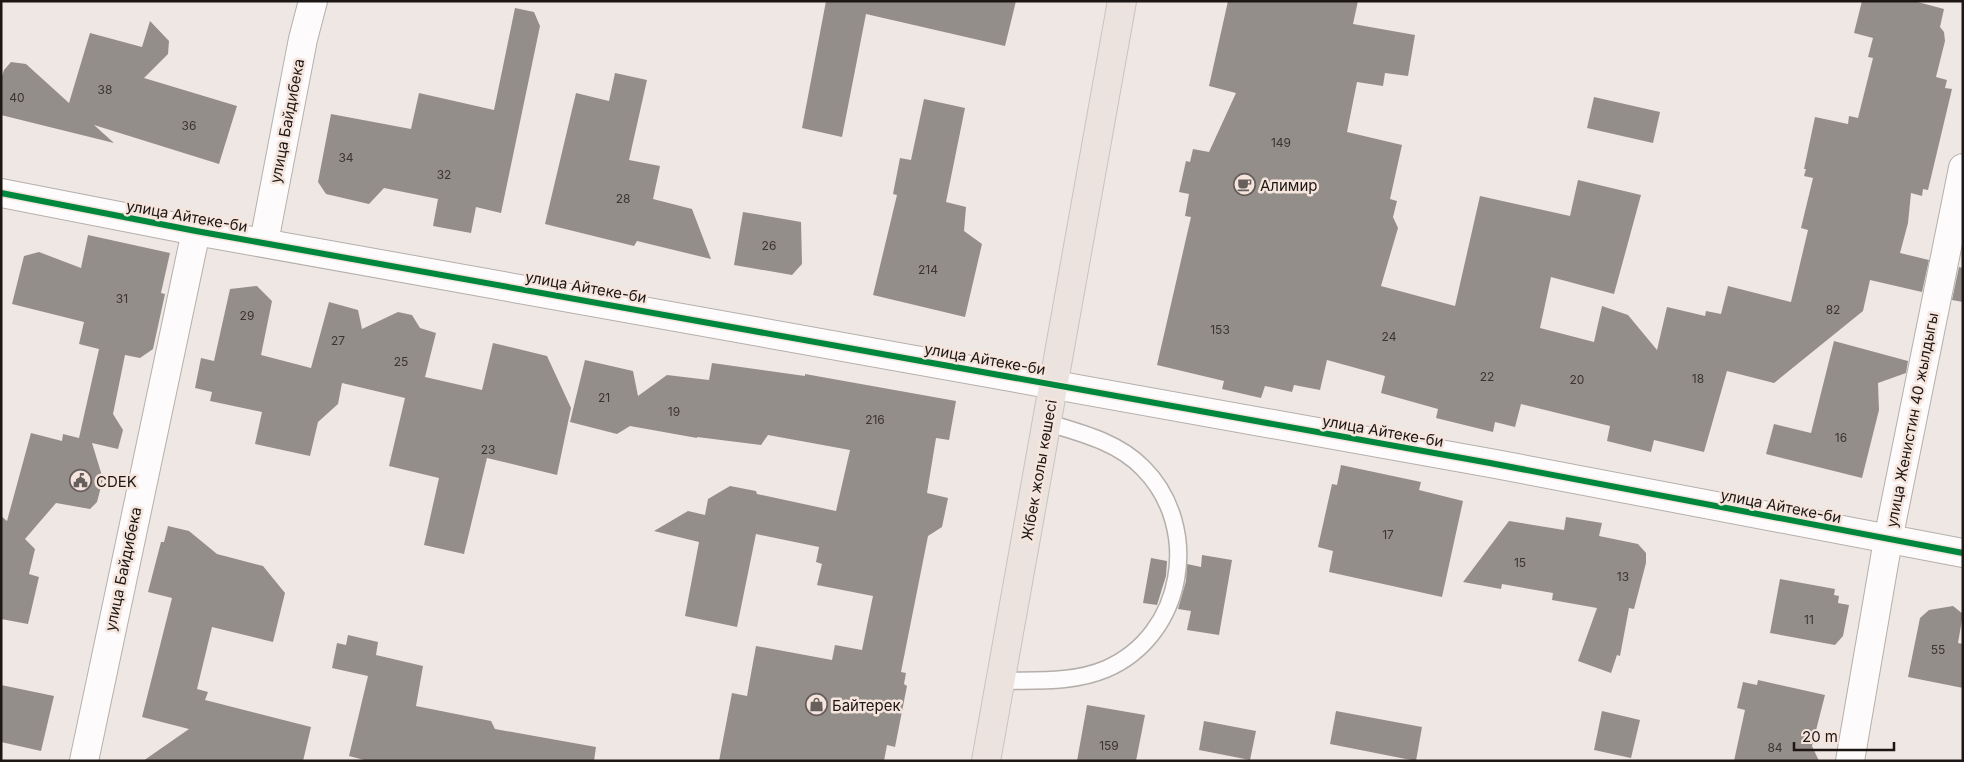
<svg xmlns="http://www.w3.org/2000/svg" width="1964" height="762" font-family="Inter,sans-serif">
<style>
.building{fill:#948e8a}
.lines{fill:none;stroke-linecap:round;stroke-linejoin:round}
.lane-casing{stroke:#b5afab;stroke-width:19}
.street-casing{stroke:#b5afab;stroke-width:30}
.highway-casing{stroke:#c8c3c1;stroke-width:30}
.lane{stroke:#fdfbfb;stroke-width:16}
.street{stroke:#fdfbfb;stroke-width:28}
.highway{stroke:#ede3de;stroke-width:28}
.cycleway-casing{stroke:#f5e5dd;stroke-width:9}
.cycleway{stroke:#00873e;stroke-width:6}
.labels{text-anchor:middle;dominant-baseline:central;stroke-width:5;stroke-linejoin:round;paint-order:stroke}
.number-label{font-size:12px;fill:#3a3432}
.street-label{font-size:15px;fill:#1c1614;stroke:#f5e5dd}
.poi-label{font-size:15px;fill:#1c1614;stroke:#f5e5dd;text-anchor:start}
</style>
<rect width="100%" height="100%" fill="#efe7e3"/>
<!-- building -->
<g class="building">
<path d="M826,1H1016L1005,46L866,14L842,137L802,128Z"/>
<path d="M1228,1H1358L1353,24L1415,35L1408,76L1385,73L1383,86L1357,82L1347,132L1402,145L1390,199L1397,201L1393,217L1398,228L1381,286L1455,306L1480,196L1570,216L1578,180L1641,195L1614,294L1551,277L1540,328L1594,342L1602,306L1628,315L1657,350L1667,307L1705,316L1706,311L1721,314L1728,286L1791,302L1808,230L1801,228L1813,178L1804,176L1806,169H1804L1815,117L1848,124L1849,116L1858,118L1873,58L1868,57L1873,38L1854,33L1862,1H1914L1944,9L1940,27L1944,32L1945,41L1936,77L1947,80L1945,88L1952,89L1928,190L1923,189L1922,196L1911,193L1908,223L1900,253L1929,260L1922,292L1870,280L1863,311L1774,383L1727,371L1704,452L1654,440L1651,452L1607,441L1610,426L1521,404L1515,427L1495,422L1493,432L1436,418L1438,409L1381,393L1385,376L1327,360L1320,390L1294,385L1292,392L1265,386L1261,398L1222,389L1224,381L1157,365L1191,217L1185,216L1189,194L1179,192L1186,161L1190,162L1193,149L1209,152L1236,93L1209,86Z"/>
<path d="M515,8L534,12L540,26L501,213L476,207L471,233L433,226L438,199L384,188L369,204L326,194L318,182L331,114L411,129L419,93L494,110Z"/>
<path d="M150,21L169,41L168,54L144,78L237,106L219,164L94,125L114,143L1,115V79L4,70L11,62L26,64L69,103L90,33L142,47Z"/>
<path d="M615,73L647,80L629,160L660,166L653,199L692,209L711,259L637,241L634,246L545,224L576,93L609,101Z"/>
<path d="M1594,97L1660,112L1653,143L1587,128Z"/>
<path d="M924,99L965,108L946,202L966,207L964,231L982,244L965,317L873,295L897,195L893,194L900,158L911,160Z"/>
<path d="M743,212L801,222L802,264L792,275L734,265Z"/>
<path d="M88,235L170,253L161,293L165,294L153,349L140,358L125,355L113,414L123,430L118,449L92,443L103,479L97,502L90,509L56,503L25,539L35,549L29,574L39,577L28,624L1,619V516L7,521L31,433L62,441L63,434L79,438L99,349L79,344L84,322L12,304L24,256L39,252L81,268Z"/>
<path d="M1959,267L1963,268V302L1952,300Z"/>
<path d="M257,286L272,301L261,355L311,368L329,302L358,310L362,329L398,312L412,315L420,328L436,333L425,377L482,390L493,343L547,356L571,408L557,475L487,458L464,554L424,545L439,478L389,466L405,398L342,383L338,404L318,422L310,456L255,444L262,412L210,401L212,392L195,388L201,358L214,361L230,289Z"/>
<path d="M1834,341L1908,361L1906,373L1878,383L1879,410L1862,478L1766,454L1774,424L1811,433Z"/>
<path d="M585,360L633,371L638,396L667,375L709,380L712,363L805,376V374L956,401L949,440L936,438L927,493L948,498L942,527L928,536L901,672L906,673L904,684L907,686L895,747L887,745L884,761H719L732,693L747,696L756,646L832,660L835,645L862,650L873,596L817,585L822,564L816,562L819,547L756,534L737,627L685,616L699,542L654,531L688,511L705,515L708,499L730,486L756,491L757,494L836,511L850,450L768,435L761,445L697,437V438L630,426L617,434L570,422Z"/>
<path d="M1341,465L1421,482L1419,490L1463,501L1442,597L1329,572L1333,551L1318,547L1332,484L1337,485Z"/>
<path d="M1566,517L1602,523L1599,536L1638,544L1646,553V563L1634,609L1629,608L1620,656L1617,655L1611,673L1578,661L1597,608L1552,600L1553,593L1502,584L1501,589L1463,582L1509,521L1564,530Z"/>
<path d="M168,526L189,531L217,554L263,566L285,593L273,642L212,627L197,689L208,692L205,700L311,727L303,761H143L189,729L142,717L172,598L148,592L161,542H164Z"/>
<path d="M1202,555L1232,560L1219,635L1187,630L1191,611L1178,609L1186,581L1187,564L1201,567Z"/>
<path d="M1151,558L1167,561L1166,576L1157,605L1143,603Z"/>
<path d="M1780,579L1835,589L1834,595L1839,596L1838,603L1849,605L1843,636L1835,645L1770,633Z"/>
<path d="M1953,606L1963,614L1958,643L1963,644V688L1908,677L1920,618L1929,610Z"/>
<path d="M348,635L378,642L376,655L423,666L416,706L491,721L495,729L596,747L594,761H368L349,756L368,676L332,668L337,643L346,645Z"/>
<path d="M1758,680L1825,695L1812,746L1819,761H1734L1745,710L1737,708L1743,682L1757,685Z"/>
<path d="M1,685L54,696L41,751L1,742Z"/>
<path d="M1087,705L1145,715L1136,761H1077Z"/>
<path d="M1336,711L1422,727L1416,761L1330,744Z"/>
<path d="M1602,711L1640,720L1631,758L1594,750Z"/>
<path d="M1204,721L1256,731L1250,760L1199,750Z"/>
</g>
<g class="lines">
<defs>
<path id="lane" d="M1001,681C1036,680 1073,683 1106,669C1185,635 1202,527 1143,468C1118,442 1081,433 1048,423"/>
<g id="street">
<path d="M1,193L196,231L1490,463L1963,553"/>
<path d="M264,242L303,39L313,1"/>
<path d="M84,761L196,231"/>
<path d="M1850,761L1888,540L1963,168"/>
</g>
<path id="highway" d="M986,761L1122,1"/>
</defs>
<!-- lane casing -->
<use href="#lane" class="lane-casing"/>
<!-- street casing -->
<use href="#street" class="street-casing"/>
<!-- highway casing -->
<use href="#highway" class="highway-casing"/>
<!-- lane -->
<use href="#lane" class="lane"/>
<!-- street -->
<use href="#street" class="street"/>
<!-- highway -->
<use href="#highway" class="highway"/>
<defs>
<path id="cycleway" d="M1,193L196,231L1490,463L1963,553"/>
</defs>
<!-- cycleway casing -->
<use href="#cycleway" class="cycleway-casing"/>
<!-- cycleway -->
<use href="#cycleway" class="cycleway"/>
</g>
<!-- icons -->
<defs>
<symbol id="cafe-ring" viewBox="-11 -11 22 22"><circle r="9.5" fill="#f5e5dd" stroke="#665f5c" stroke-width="1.5"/><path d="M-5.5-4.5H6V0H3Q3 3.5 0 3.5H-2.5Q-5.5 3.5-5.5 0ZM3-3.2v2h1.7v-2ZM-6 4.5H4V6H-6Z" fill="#665f5c"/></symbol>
<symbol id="civic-ring" viewBox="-11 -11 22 22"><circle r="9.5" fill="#f5e5dd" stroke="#665f5c" stroke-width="1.5"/><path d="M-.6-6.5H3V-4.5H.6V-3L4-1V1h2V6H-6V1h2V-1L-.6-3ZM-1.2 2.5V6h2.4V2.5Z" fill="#665f5c"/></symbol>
<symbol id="shop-ring" viewBox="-11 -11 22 22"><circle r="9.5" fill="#f5e5dd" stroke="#665f5c" stroke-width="1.5"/><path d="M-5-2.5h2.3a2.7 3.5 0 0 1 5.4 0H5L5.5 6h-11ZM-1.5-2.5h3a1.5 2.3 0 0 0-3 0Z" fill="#665f5c"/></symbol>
</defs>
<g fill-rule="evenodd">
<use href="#cafe-ring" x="1232" y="172" width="25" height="25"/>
<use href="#civic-ring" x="68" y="468" width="25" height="25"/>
<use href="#shop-ring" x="804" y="692" width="25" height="25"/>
</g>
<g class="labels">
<!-- number labels -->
<g class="number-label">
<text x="105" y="89">38</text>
<text x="17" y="97">40</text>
<text x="189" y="125">36</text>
<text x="1281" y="142">149</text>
<text x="346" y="157">34</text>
<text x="444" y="174">32</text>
<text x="623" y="198">28</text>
<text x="769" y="245">26</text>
<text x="928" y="269">214</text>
<text x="122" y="298">31</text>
<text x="1833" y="309">82</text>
<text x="247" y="315">29</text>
<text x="1220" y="329">153</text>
<text x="1389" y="336">24</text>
<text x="338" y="340">27</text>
<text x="401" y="361">25</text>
<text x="1487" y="376">22</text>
<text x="1698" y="378">18</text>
<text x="1577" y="379">20</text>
<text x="604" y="397">21</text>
<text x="674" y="411">19</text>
<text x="875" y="419">216</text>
<text x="1841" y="437">16</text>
<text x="488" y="449">23</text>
<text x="1388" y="534">17</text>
<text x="1520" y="562">15</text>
<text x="1623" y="576">13</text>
<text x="1809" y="619">11</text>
<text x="1938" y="649">55</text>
<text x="1109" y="745">159</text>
<text x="1775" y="747">84</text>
</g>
<!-- street labels -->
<g class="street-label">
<text transform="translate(287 121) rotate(-79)">улица Байдибека</text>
<text transform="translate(187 216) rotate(10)">улица Айтеке-би</text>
<text transform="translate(586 287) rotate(10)">улица Айтеке-би</text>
<text transform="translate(985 359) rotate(10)">улица Айтеке-би</text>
<text transform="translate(1912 420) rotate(-79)">улица Женистин 40 жылдыгы</text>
<text transform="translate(1383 431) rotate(10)">улица Айтеке-би</text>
<text transform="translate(1039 470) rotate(-80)">Жібек жолы көшесі</text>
<text transform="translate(1781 506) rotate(11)">улица Айтеке-би</text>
<text transform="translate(123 569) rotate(-78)">улица Байдибека</text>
</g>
<!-- poi labels -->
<g class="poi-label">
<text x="1260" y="185">Алимир</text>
<text x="96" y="481">CDEK</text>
<text x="832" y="705">Байтерек</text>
</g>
</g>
<!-- border -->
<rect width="1964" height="762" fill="none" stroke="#1c1614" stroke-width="5"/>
<!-- scale -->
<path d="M1794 742v8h100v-8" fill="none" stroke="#1c1614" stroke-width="2.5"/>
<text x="1802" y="742" font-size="15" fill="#1c1614" stroke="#f5e5dd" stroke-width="4" paint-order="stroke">20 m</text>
</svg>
